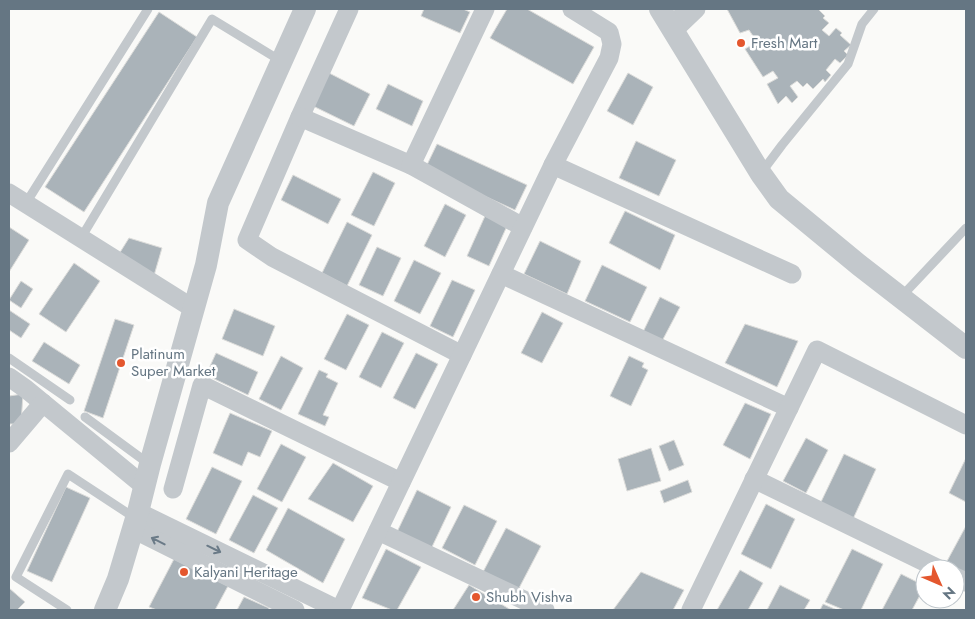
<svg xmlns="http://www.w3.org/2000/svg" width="975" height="619" font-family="Jost,sans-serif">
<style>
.building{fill:#aab3b9;stroke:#dcdcda}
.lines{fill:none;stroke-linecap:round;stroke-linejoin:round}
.service{stroke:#c3c8cc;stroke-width:9}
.minor{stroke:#c3c8cc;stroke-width:19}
.tertiary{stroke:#c3c8cc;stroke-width:22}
.oneway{stroke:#6a7a87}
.poi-dot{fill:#e4572e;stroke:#fff;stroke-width:2}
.labels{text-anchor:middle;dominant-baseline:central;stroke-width:5;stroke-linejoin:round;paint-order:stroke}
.poi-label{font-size:15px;fill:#657683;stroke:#fff;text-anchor:start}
</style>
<rect width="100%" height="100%" fill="#fafaf8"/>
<!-- building -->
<g class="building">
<path d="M424,9H463L470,12L460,33L421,16Z"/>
<path d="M507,9H527L594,47L573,84L490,38Z"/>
<path d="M727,9H818L825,16L823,18L829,23L822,30L829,36L836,28L842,33L840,35L851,45L844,51L848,55L840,63L835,59L826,70L831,75L825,82L823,79L813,89L807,83L803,87L797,81L790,86L798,97L792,103L786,96L778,104L767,84L778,78L773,71L763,77L745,49L757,42L749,30L740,33Z"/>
<path d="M159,12L197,37L84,212L45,187Z"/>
<path d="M329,73L370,94L354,126L313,106Z"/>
<path d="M628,73L653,87L633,125L607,111Z"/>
<path d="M388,84L423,101L412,126L376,109Z"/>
<path d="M636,141L676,160L659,196L619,178Z"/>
<path d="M437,144L527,185L515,210L425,169Z"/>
<path d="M373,172L395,183L374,226L351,215Z"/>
<path d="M293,175L341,199L328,224L281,200Z"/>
<path d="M445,204L466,215L445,257L424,246Z"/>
<path d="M625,211L675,235L660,270L609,243Z"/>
<path d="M485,216L507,226L489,266L467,256Z"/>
<path d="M347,222L372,235L347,286L322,273Z"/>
<path d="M9,227L29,240L9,272Z"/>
<path d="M129,238L162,248L153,279L119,254Z"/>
<path d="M540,241L581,261L567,294L524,274Z"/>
<path d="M377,247L401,258L383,296L359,285Z"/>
<path d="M414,260L441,273L420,314L394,301Z"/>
<path d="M74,263L100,281L66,332L39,314Z"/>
<path d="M602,265L647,287L630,322L585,301Z"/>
<path d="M452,280L475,290L453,337L430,326Z"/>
<path d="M21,281L33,289L21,308L9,300Z"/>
<path d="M660,297L680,307L661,343L642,334Z"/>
<path d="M234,309L275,326L263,356L222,339Z"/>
<path d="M9,310L30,324L21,338L9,330Z"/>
<path d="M542,312L563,323L542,363L521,353Z"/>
<path d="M347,314L369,325L346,370L324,359Z"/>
<path d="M115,319L134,325L103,418L84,411Z"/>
<path d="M745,324L798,341L777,387L725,363Z"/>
<path d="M382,332L404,343L381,388L359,377Z"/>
<path d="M44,342L80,365L69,384L32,361Z"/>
<path d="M216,353L258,372L248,395L206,375Z"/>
<path d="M416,353L438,364L415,409L393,398Z"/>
<path d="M281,356L303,368L281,410L259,399Z"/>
<path d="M629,356L644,363L642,367L648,370L631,406L610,396Z"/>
<path d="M319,370L328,374L326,377L338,383L323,415L329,417L325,426L298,414Z"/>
<path d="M23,394L21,424H9V396Z"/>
<path d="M745,403L771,414L750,459L723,445Z"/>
<path d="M230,413L272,431L260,457L248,452L242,466L213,453Z"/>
<path d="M806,438L828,450L806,493L783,481Z"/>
<path d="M674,440L684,465L669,471L659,446Z"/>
<path d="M281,444L306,457L282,502L257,489Z"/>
<path d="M651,448L661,481L627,491L618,459Z"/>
<path d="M844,454L876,469L853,519L820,504Z"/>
<path d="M966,458V502L949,493Z"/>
<path d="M333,463L373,486L353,522L308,499Z"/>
<path d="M212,467L242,481L216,534L186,519Z"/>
<path d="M688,480L692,492L664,503L660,491Z"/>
<path d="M66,487L90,498L52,582L27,571Z"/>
<path d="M417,490L451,507L431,549L397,532Z"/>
<path d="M253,495L278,508L254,553L229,540Z"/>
<path d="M766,504L795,519L771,569L741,554Z"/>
<path d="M464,505L497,521L475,565L442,548Z"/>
<path d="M288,508L345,539L323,583L266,550Z"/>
<path d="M966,526V574L946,563Z"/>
<path d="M506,528L541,546L518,590L483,572Z"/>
<path d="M386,549L421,567L397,610H392L362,598Z"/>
<path d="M852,549L883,564L861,610H844L825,602Z"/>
<path d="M174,559L228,586L215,610H157L149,607Z"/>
<path d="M740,570L763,583L748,610H717Z"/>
<path d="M641,572L684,590L673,610H613Z"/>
<path d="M901,574L925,586L912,610H882Z"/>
<path d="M469,585L511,610H453Z"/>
<path d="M780,585L810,600L804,610H767Z"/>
<path d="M9,588L25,602L17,610H9Z"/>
<path d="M244,597L269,608L268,610H237Z"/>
<path d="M823,604L837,610H820Z"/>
</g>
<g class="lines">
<!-- service -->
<g class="service">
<path d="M669,22L682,9"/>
<path d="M761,173L782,145L848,64L862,24L874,9"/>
<path d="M26,203L148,9"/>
<path d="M81,238L212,19L281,61"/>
<path d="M901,297L966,228"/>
<path d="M9,358L70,400"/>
<path d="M85,417L149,464"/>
<path d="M67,610L16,577L68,474L135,518"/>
</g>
<!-- minor -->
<g class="minor">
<path d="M349,9L300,117L247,240L272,257L462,355"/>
<path d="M673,31L696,9"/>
<path d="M300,117L411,165L523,227"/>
<path d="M411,165L485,9"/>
<path d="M553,165L792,274"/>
<path d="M9,193L194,309"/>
<path d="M501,274L789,408"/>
<path d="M9,377L26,389L144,486"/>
<path d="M9,443L43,403"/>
<path d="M754,479L939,569"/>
<path d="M173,489L202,385L401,482"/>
<path d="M138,512L339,610"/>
<path d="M133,529L295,610"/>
<path d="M378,531L545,610"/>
<path d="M955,577L966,582"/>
<path d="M340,610L553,165L609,58L612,44L609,32L572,9"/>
<path d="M691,610L817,350L966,425"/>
</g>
<!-- tertiary -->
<g class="tertiary">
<path d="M660,9L761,174L779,199L859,265L966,348"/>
<path d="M105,610L118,579L138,512L150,464L206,265L218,203L305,9"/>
</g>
</g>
<!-- one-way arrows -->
<defs><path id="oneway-shaft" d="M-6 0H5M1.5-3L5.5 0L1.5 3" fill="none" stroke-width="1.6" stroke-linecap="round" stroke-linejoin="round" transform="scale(1.25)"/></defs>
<g class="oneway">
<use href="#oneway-shaft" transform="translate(158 541) rotate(-153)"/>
<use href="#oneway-shaft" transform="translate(214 549) rotate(26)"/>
</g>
<!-- markers -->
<g class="poi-dot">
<circle cx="741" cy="43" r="5"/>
<circle cx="121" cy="363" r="5"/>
<circle cx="184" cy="572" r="5"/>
<circle cx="476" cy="597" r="5"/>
</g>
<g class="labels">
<!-- poi labels -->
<g class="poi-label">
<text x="751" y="43">Fresh Mart</text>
<text x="131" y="354">Platinum<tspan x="131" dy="17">Super Market</tspan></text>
<text x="194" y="572">Kalyani Heritage</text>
<text x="486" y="597">Shubh Vishva</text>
</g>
</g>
<!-- border -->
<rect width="975" height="619" fill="none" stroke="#657683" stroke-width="20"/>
<!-- north arrow -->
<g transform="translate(940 584) rotate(135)"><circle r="24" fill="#ffffff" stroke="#c1c8cd"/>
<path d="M0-4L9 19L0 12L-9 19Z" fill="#e4572e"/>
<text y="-8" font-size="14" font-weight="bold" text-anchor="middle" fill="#657683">N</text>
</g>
</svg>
